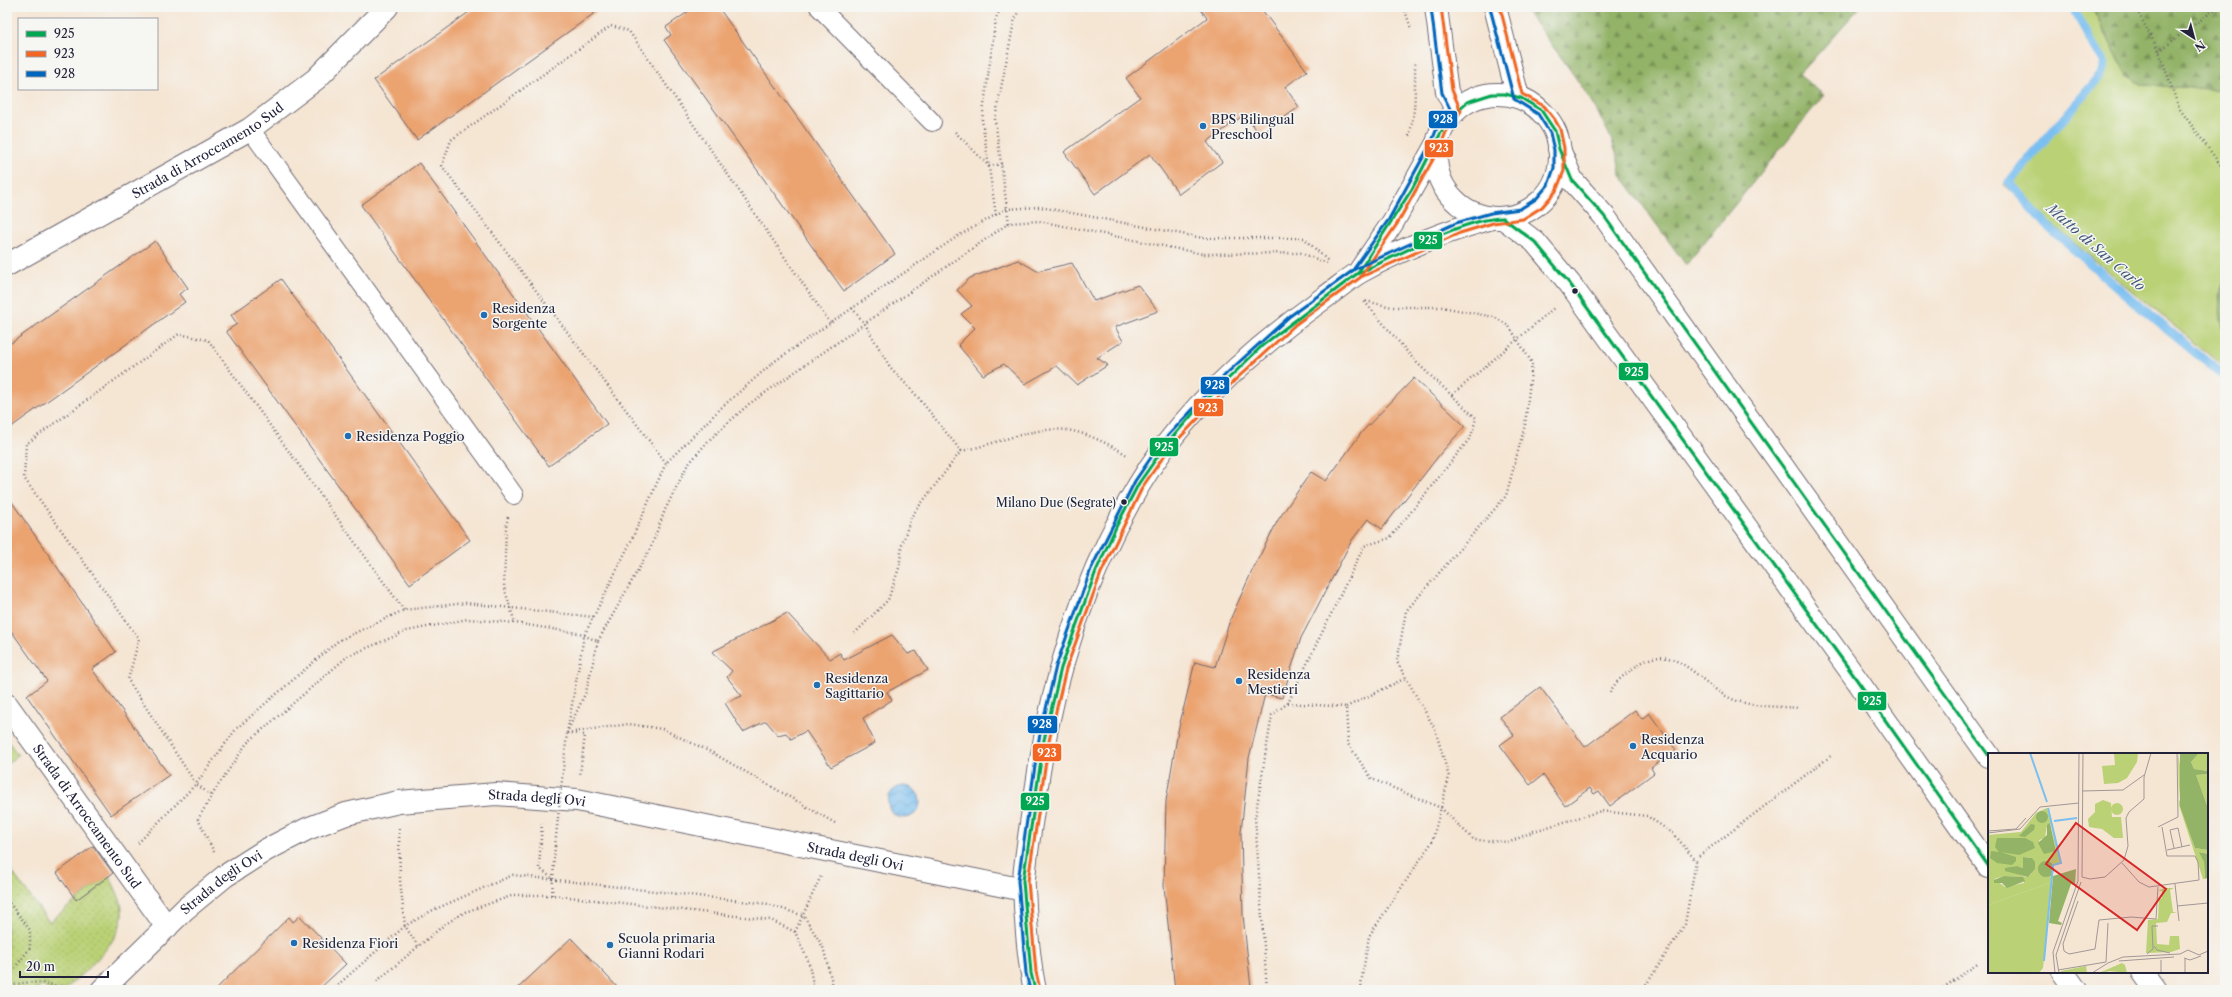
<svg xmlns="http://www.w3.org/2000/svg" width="2232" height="997" font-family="'Libre Caslon Text',serif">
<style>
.grass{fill:#bad176;stroke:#6e7a58}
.forest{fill:url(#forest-firs);stroke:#5a6a51}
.park{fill:url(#park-dots);stroke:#6e7a58}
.water{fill:url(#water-waves);stroke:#4e7096}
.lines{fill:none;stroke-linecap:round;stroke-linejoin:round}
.stream{stroke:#7abff1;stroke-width:9}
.building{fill:#eba370}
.service-casing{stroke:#6c6670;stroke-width:20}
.minor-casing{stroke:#6c6670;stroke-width:24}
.tertiary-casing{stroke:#6c6670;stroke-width:24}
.path{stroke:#6c6670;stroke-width:2.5;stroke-dasharray:1 3;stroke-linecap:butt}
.service{stroke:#fff;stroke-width:18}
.minor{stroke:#fff;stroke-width:22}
.tertiary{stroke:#fff;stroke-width:22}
.path-bridge{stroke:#6c6670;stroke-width:2.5;stroke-dasharray:1 3;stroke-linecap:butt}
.bus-1-casing{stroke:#f6f6f2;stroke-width:6}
.bus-2-casing{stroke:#f6f6f2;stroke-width:6}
.bus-3-casing{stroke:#f6f6f2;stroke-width:6}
.bus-1{stroke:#00a651;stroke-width:3}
.bus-2{stroke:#f26522;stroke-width:3}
.bus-3{stroke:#0065bd;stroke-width:3}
.poi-dot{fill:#1f6fb2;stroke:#f6f6f2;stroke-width:1.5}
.bus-dot{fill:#22223b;stroke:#f6f6f2;stroke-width:1.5}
.labels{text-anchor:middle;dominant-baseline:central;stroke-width:3;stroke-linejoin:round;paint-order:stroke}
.bus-label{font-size:12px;fill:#22223b;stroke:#f6f6f2;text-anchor:end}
.poi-label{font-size:13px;fill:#22223b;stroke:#f6f6f2;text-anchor:start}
.street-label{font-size:13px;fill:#22223b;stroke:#f6f6f2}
.water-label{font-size:14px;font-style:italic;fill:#41597b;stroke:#f6f6f2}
.inset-river{fill:none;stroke:#7abff1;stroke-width:2}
.inset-road{fill:none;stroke:#a19796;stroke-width:1}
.view{fill:#d62828;fill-opacity:0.15;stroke:#d62828;stroke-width:2}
.inset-edge{fill:none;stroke:#22223b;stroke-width:2}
.line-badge{stroke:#f6f6f2;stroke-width:1.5}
.badge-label{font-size:11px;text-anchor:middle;font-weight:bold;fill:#fff}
</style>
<defs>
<pattern id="forest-firs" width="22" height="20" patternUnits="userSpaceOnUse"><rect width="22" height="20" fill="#93b367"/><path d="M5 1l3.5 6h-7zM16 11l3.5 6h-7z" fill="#789156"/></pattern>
<pattern id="park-dots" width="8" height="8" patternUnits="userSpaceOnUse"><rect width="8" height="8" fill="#bad176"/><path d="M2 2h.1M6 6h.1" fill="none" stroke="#a0b367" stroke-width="1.8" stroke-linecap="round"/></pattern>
<pattern id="water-waves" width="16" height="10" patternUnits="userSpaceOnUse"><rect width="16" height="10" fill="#7abff1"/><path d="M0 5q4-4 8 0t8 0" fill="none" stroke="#649bc4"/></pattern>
</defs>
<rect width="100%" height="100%" fill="#f6f6f2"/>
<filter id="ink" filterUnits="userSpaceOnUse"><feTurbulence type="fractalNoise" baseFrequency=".025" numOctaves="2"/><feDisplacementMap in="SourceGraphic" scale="8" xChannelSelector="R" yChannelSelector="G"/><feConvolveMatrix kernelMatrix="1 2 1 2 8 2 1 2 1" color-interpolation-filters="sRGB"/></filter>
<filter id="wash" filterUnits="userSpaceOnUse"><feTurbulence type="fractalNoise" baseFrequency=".012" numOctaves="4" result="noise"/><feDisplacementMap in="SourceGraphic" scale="16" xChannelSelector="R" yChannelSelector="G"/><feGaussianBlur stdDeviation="0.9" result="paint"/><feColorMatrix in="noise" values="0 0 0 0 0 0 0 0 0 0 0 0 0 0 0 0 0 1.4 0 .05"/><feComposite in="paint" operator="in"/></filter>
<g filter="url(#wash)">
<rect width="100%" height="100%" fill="#f5e5d3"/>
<!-- grass -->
<path class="grass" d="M2073,7H2092L2127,75L2143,85L2225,90V279L2219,295L2222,328L2225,333V368L2004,185L2108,65Z"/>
<!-- forest -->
<g class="forest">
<path d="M1523,7H1860L1799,75L1824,95L1686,265L1620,174C1618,124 1553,48 1523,7Z"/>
<path d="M2092,7H2225V90L2143,85L2127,76Z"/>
<path d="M2225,279V333C2216,318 2219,294 2225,279Z"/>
</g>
<!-- park -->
<g class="park">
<path d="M7,740L18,755L7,764Z"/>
<path d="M7,865L49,922L109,875C114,886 121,898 122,910C125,940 85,970 65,990H47L42,985L36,990H7Z"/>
</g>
<!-- water -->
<circle class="water" cx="904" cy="802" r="16"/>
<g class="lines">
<!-- stream -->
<path class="stream" d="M2072,7L2105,63L2101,75L2009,182L2046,225L2146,312L2225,377"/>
</g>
<g id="blocks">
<!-- building -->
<g class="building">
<path d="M476,7H603L417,140L374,80Z"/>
<path d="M695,7H718L895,254L844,291L664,40L671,35L666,27Z"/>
<path d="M1199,7H1260L1307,71L1285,87L1299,107L1260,135L1245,114L1207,142L1222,162L1179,194L1150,154L1095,194L1064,152L1140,97L1126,78L1207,18Z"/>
<path d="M419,163L607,424L549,466L361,205Z"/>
<path d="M155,241L188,288L179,294L185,302L7,430V346Z"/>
<path d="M1018,260L1037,271L1072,263L1094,301L1138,285L1158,311L1115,327L1123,341L1097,358L1108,365L1077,385L1057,366L1025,384L1004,364L983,375L958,345L975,328L961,314L972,306L957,290L970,278Z"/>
<path d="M281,279L470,540L410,584L226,331L237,324L231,315Z"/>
<path d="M1414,378L1465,426L1440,454L1382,529L1368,519L1352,540L1301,638L1282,698L1265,694L1249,758L1241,832L1243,915L1251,988L1231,990H1175L1164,886L1166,801L1178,731L1195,662L1215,667L1230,620L1252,571L1278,520L1311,472L1326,481L1362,432Z"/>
<path d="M7,495L116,652L92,669L169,775L111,815L27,696L47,681L7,625Z"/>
<path d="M787,613L830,659L840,653L844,660L892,635L908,654L916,651L928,670L887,692L892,700L863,718L875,743L831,767L806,731L791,739L786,733L778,735L766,721L743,732L725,703L742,696L727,677L732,671L712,652Z"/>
<path d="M1540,687L1585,747L1635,710L1642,719L1649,713L1676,750L1651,768L1654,773L1610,806L1599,791L1594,794L1590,788L1565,806L1543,775L1530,785L1500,745L1514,735L1500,717Z"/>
<path d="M93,846L113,873L76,900L57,873Z"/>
<path d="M300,916L346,964L318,990H215L289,917L293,922Z"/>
<path d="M571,938L620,990H516Z"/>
</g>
</g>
</g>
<g filter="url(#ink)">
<use href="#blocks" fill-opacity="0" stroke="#6c6670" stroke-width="1"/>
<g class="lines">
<defs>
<g id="service">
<path d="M819,7L932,122"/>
<path d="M250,129L514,495"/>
</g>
<g id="minor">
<path id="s1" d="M7,265L250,129L316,79L387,7"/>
<path d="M1359,272L1393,222L1437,143"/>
<path id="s2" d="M7,705L167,927"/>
<path id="s3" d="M102,990L185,909L225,876L266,850L307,829L346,814L399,802L496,794L577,800L1024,890"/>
<path d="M1035,990C1029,963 1027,935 1025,907C1025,898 1023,887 1024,878C1027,847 1032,816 1037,785C1052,681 1084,576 1139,485C1182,412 1256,347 1324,298C1336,290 1348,279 1360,272C1401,249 1447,231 1492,218"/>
</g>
<g id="tertiary">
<path d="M1436,7L1447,92L1456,109"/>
<path d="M1495,7L1518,97"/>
<circle cx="1498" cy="156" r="62"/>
<path d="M1559,149L1572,180L1604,216L1989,756"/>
<path d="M1503,218L1535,242L1570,284L1852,673L1989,867"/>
<path d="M2063,972L2076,990"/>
<path d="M2143,972L2156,990"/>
</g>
</defs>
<!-- service casing -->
<use href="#service" class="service-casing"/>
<!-- minor casing -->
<use href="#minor" class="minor-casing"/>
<!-- tertiary casing -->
<use href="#tertiary" class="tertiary-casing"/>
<!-- path -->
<g class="path">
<path d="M1404,7L1411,29"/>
<path d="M2135,7L2159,51L2179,108L2225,171"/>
<path d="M2159,51L2218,7"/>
<path d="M955,132L989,166L1002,164"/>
<path d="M1409,136C1416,113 1415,86 1415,61"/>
<path d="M996,215L982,120L996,18L1001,7"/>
<path d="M1009,223L995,119L1014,22L1020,7"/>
<path d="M852,308L865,324L890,367L917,396L961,451L911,517L902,545L899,568L888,600L854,634"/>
<path d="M1452,395L1555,307"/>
<path d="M961,451C995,445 1031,426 1067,430C1087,433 1109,444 1127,455"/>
<path d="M666,463L442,166L451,140L611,26L629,31L830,323"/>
<path d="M508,517L506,526L504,587L515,623"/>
<path d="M598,641L651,547L665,510L687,466L708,441L749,404L1009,223L1039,221L1203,254L1301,253L1327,263"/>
<path d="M1610,692C1616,681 1624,675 1635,667C1671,639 1696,678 1724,695C1746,708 1775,706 1799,708"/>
<path d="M1288,703L1346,707L1348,744L1372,779L1441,808L1474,840L1510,842L1534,831L1601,811L1647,816L1674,834L1696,861L1685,924L1643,990"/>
<path d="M1346,707L1406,678"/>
<path d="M567,733L584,636L631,541L666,463L722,407L775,361L958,236L1006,209L1040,207L1203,238H1304L1329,262"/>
<path d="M567,733L629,724L662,729L711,752L835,823"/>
<path d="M571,733L585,735L580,774"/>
<path d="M211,795L196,784L128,680L139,639L24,478L26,444L179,334L208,340L404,610"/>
<path d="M542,823L539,868L553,879"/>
<path d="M399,829L400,880L405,926L418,946"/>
<path d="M138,843L196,784L236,729L338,641L404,610L466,603L594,617"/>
<path d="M214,852L198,819L217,787L247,743L348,656L407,631L468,619L515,623L577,633L598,641L586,692L568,730"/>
<path d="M1699,856L1832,755"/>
<path d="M552,895L555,846"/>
<path d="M7,900L30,930V948L7,978"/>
<path d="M795,932L821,876"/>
<path d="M377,981L444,925L465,912L514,895H552L771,920L795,932L809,963L814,990"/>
<path d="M7,987C26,980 47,981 66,990"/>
<path d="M332,990L405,926L431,911L513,875L768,904L804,916L823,947L834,990"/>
<path d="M1267,990L1255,818L1272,715L1288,703L1364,546L1390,538L1471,437L1476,418L1416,362L1364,301"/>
<path d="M1362,990L1361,984L1369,936L1432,842L1449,777L1435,729L1397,662L1406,611L1506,496L1525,425L1532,363L1509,326L1494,317L1442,307H1392L1365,301"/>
<path d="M1940,990L1979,963"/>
</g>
<!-- service -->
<use href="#service" class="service"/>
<!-- minor -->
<use href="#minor" class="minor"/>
<!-- tertiary -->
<use href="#tertiary" class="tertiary"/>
<!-- path-bridge -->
<path class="path-bridge" d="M555,846L567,733"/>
<defs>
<g id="bus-1">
<path d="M1503,218L1535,242L1570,284L1852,673L1989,867"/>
<path d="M1357,274C1395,257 1463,218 1503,218"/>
<path d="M1035,990L1031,973L1023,881L1044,740L1061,668L1096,571L1117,525L1139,483L1165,446L1197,409L1263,345L1358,273L1412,189L1448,119L1467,102L1492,94H1505L1521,98L1541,110L1555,131L1559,149L1572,180L1604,216L1989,756"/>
</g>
<g id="bus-2">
<path d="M1361,276L1397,224L1441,145L1446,132L1461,111L1452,90L1441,7"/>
<path d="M1040,989L1036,972L1028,881L1049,741L1066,669L1101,573L1143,486L1169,449L1234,381L1296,324L1361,277L1460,233L1493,223L1523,219L1542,207L1556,191L1564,171V148L1560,129L1555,120L1544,106L1522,94L1500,7"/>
</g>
<g id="bus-3">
<path d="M1353,270L1389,219L1432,141L1437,128L1450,109L1442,93L1431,8"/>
<path d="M1030,990L1026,973L1018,881L1039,739L1056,666L1091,569L1135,481L1161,443L1227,373L1290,316L1355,269L1456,223L1491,213L1520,209L1536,199L1548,185L1554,168V150L1550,133L1538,114L1514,99L1490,8"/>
</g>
</defs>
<!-- bus-1 casing -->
<use href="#bus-1" class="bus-1-casing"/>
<!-- bus-2 casing -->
<use href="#bus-2" class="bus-2-casing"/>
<!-- bus-3 casing -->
<use href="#bus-3" class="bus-3-casing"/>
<!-- bus-1 -->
<use href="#bus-1" class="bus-1"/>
<!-- bus-2 -->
<use href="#bus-2" class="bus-2"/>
<!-- bus-3 -->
<use href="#bus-3" class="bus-3"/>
</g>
</g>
<!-- markers -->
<g class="poi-dot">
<circle cx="1203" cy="126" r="4"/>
<circle cx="484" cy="315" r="4"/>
<circle cx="348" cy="436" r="4"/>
<circle cx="1239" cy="681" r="4"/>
<circle cx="817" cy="685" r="4"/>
<circle cx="1633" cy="746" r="4"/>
<circle cx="294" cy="943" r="4"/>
<circle cx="610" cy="945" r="4"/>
</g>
<g class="bus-dot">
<circle cx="1575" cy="291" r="3.5"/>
<circle cx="1124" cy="502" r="3.5"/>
</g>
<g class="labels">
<!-- bus labels -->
<g class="bus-label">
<text x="1116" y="502">Milano Due (Segrate)</text>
</g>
<!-- poi labels -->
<g class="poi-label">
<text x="1211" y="119">BPS Bilingual<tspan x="1211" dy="15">Preschool</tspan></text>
<text x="492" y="308">Residenza<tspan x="492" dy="15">Sorgente</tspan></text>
<text x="356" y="436">Residenza Poggio</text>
<text x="1247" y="674">Residenza<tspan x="1247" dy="15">Mestieri</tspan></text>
<text x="825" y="678">Residenza<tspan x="825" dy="15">Sagittario</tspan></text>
<text x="1641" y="739">Residenza<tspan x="1641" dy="15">Acquario</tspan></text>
<text x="618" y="938">Scuola primaria<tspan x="618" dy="15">Gianni Rodari</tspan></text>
<text x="302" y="943">Residenza Fiori</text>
</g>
<!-- street labels -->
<g class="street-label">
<text stroke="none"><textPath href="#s1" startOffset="231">Strada di Arroccamento Sud</textPath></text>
<text stroke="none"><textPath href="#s3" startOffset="497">Strada degli Ovi</textPath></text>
<text stroke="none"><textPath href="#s2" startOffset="137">Strada di Arroccamento Sud</textPath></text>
<text stroke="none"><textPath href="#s3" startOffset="821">Strada degli Ovi</textPath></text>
<text stroke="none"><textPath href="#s3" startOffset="161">Strada degli Ovi</textPath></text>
</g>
<!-- water labels -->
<g class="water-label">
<text transform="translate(2096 247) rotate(41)">Matto di San Carlo</text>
</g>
</g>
<!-- overview -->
<g transform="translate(1988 753)">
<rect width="220" height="220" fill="#f5e5d3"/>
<path d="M126,0H150L149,9L139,25L130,30L116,31L114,13L127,12ZM190,0L193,19L191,46L207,95L220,97V101L212,99L216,109L217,125L220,126H215L191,52ZM211,0H220V18L206,16L203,9ZM220,21V55L208,22ZM123 56a6 6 0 1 1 12 0a6 6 0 1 1-12 0ZM59,55L73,110L65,112L64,129L0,152V82L33,79L48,60ZM63,71L68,98L54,97L51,87L57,85L59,72ZM37,104L44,105L47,116L42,122L38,124L17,116L29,113L35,115ZM16,123L35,124L36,130L17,134L6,126ZM134,210L137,212L139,220L122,218L111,220Z" fill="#bad176" fill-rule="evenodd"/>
<path d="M192,0H211L203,9L206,16L220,18V21L208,22L220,55V97L207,95L192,53ZM48 64a6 6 0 1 1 12 0a6 6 0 1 1-12 0ZM62,70L68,98L56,101L50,90L59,82V72ZM43,71L47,72L46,77L37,84L31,83ZM9,85H37L45,89L47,95L31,102L13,99L28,104V108L24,112L9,110L2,105L3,98L11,99L7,94ZM211,99L220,101V125H217L216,109ZM35,104L44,105L47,109V116L40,124L17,118V115L29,113L35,115ZM50 116a8 8 0 1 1 16 0a8 8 0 1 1-16 0ZM88,116L87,132L83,131L70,168L74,170L73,172L61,170L65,123ZM16,123L35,124L37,128L19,135L14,130H6V127Z" fill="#93b367"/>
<path d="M64,129L55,215L51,220H0V152Z" fill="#bad176"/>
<path d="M115,47L123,50L124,64H133L135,85H126L114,76L101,74L100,66L107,59V51ZM176,135H186L182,137L185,159L189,160H183L179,169L168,170L169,191L181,192L182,183H191L192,196L183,199L158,200L160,167L170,166L171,146L174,145V138H170ZM98,213L99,220H72L73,218Z" fill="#bad176"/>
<path class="inset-river" d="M42,0L59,49M66,68L89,65M56,208L65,112L73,110L60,55"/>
<path class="inset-road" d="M94,38L135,37L156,22M170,74L190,64L189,0M0,78L28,76L38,65M0,80L32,76L52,54L91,50M186,95L182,77L190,75L194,94M179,97L202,92M134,110L151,129L161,134L211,127L210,109L207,103H179L174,74M94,124L102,126L117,124L136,107L140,93L138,65L141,59L156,46V24L163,0M94,124L95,0M187,131L191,168M90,148L75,191L76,198L81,201L107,196L111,167L143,164L168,166L170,134M189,153L220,150M166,193L169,197L182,200M159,201L165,196L164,173H170M196,205L202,207L213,203M131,208L186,204M70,217L118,209L120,170M67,220L65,199L90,128L91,0M71,220L68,202L93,129M104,220L120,210L135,204L192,201L200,197L211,202L220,198M173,220V207M197,220V206"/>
<path class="view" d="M88,70L178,136L149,177L58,111Z"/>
<rect width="220" height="220" class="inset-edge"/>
</g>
<g class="line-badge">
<rect x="1428" y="110" width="30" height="19" rx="4" fill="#0065bd"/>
<rect x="1424" y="139" width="30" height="19" rx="4" fill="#f26522"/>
<rect x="1413" y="231" width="30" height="19" rx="4" fill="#00a651"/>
<rect x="1618" y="362" width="31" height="19" rx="4" fill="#00a651"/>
<rect x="1200" y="376" width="30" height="19" rx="4" fill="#0065bd"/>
<rect x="1193" y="398" width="31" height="19" rx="4" fill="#f26522"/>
<rect x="1149" y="437" width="30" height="20" rx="4" fill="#00a651"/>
<rect x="1857" y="691" width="30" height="20" rx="4" fill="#00a651"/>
<rect x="1027" y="715" width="31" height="19" rx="4" fill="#0065bd"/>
<rect x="1032" y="743" width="30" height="19" rx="4" fill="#f26522"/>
<rect x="1020" y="792" width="30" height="19" rx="4" fill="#00a651"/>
</g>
<g class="badge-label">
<text x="1443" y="123">928</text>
<text x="1439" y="152">923</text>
<text x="1428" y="244">925</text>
<text x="1634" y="376">925</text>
<text x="1215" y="389">928</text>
<text x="1208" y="412">923</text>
<text x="1164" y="451">925</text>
<text x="1872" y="705">925</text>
<text x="1042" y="728">928</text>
<text x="1047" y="757">923</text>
<text x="1035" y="805">925</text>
</g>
<!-- margin -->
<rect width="2232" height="997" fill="none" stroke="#f6f6f2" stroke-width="24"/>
<!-- legend -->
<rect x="18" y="18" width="140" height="72" fill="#f6f6f2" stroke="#a1a1a9"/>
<rect x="26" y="31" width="20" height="6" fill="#00a651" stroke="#a1a1a9"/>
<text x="54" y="38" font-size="12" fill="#22223b">925</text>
<rect x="26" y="51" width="20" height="6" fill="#f26522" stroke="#a1a1a9"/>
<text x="54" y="58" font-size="12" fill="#22223b">923</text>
<rect x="26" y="71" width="20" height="6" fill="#0065bd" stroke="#a1a1a9"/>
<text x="54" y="78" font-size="12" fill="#22223b">928</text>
<!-- north arrow -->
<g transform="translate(2194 38) rotate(144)" stroke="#f6f6f2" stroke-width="3" paint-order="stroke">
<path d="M0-3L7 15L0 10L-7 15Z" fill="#22223b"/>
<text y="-6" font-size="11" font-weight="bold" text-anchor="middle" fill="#22223b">N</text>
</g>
<!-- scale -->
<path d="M20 971v6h88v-6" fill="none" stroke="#22223b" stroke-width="2"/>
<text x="26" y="971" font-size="12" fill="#22223b" stroke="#f6f6f2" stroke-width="3" paint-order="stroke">20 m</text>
</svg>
